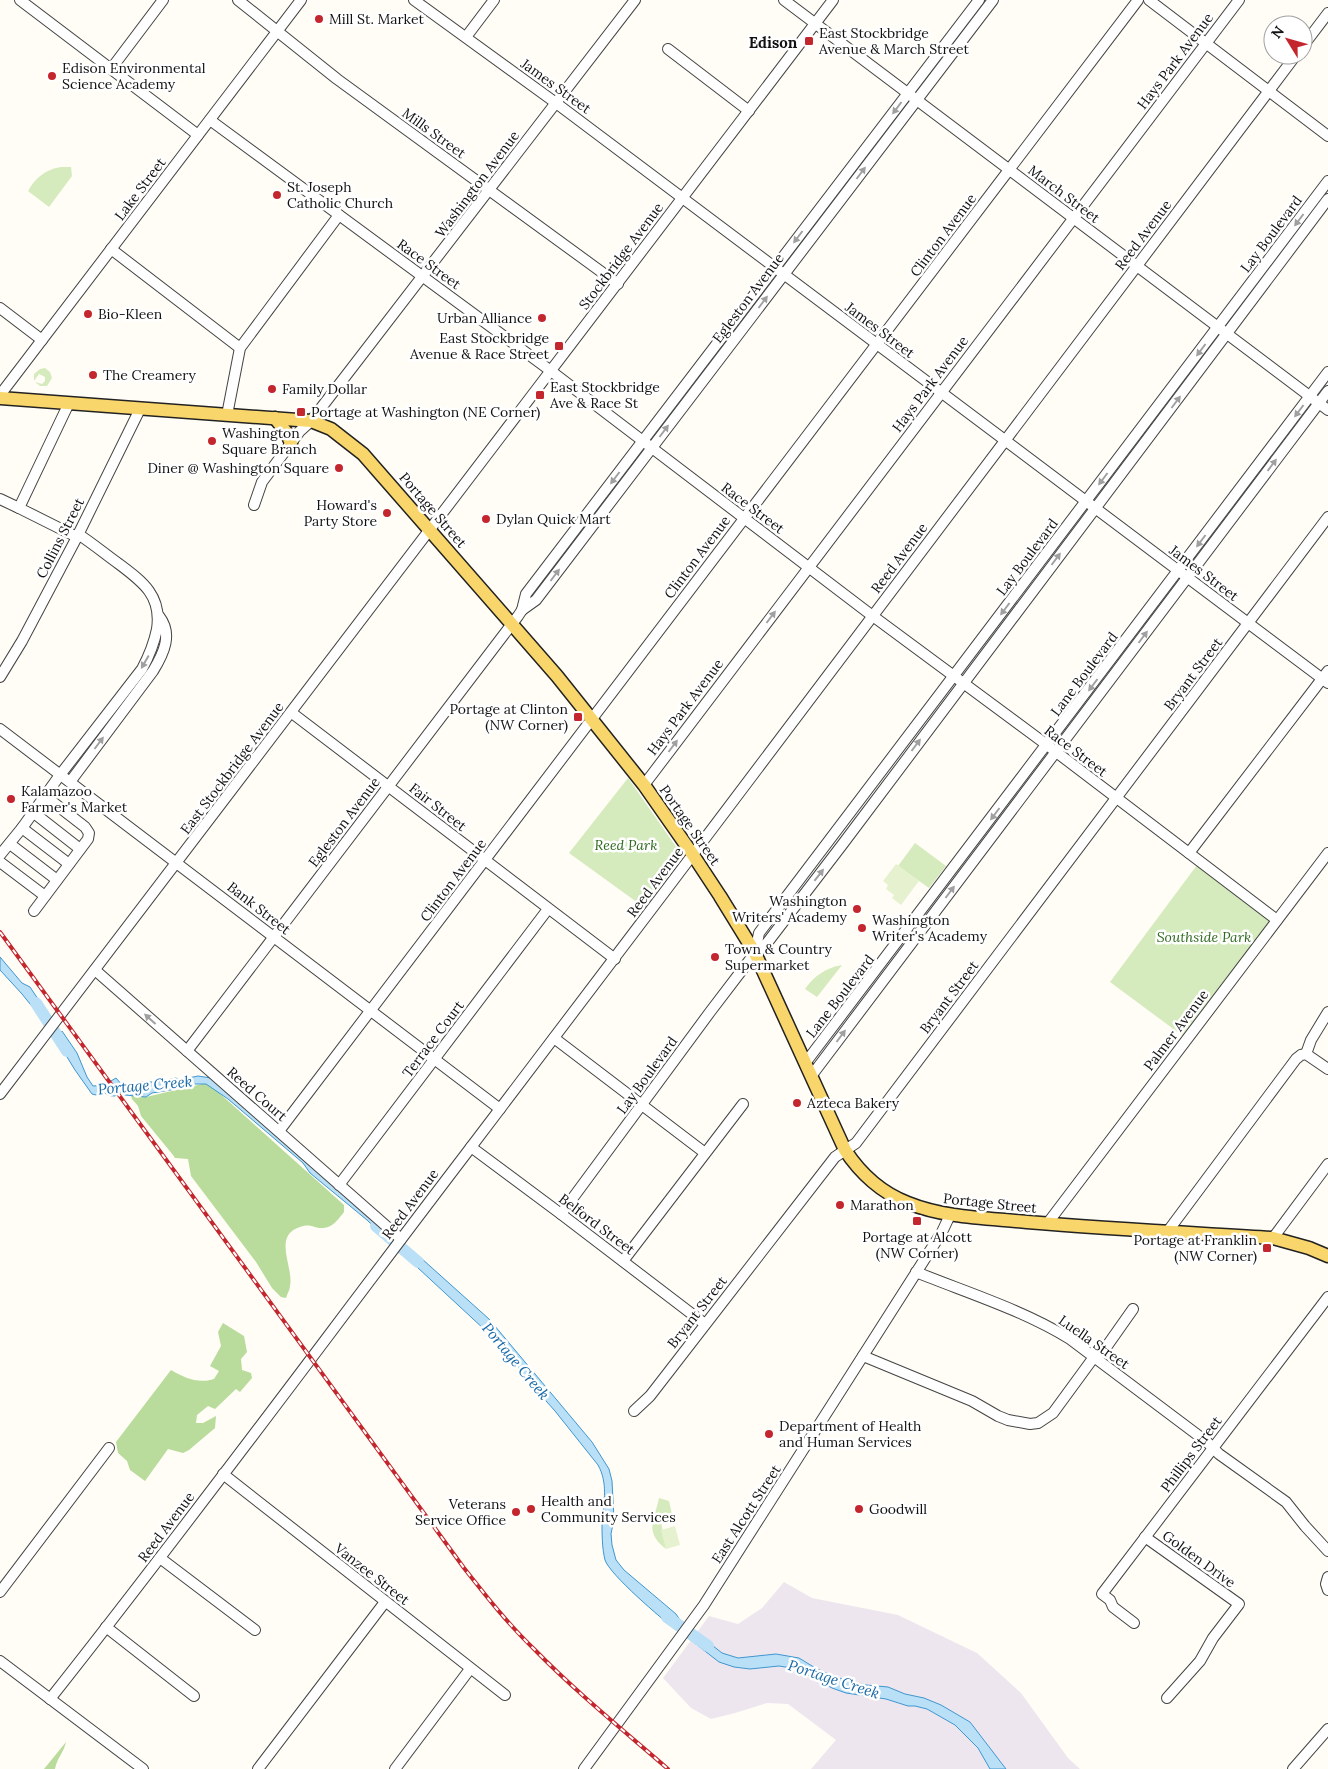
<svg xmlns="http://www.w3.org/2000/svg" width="1328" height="1769" font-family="Lora,serif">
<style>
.industrial{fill:#eee6ef}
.green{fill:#d5ebbd}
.forest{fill:#b9dc9c}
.pitch{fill:#e6f2cf}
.water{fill:#b9e0f7;stroke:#3f96cf}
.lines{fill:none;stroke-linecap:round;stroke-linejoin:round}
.river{stroke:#b9e0f7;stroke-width:12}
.minor-casing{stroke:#444;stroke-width:12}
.major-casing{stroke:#222;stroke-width:15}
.minor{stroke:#fff;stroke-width:10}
.major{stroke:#f9d66b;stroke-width:12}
.rail-casing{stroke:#c4262e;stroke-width:4}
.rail{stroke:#fff;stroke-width:2;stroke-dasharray:5.5;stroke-linecap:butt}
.oneway{fill:#a0a0a0}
.poi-dot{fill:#c4262e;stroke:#fff;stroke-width:2}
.labels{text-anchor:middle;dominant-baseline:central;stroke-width:5;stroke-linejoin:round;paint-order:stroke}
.poi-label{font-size:14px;fill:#111;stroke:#fff;text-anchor:start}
.street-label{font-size:14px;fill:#111;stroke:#fff}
.park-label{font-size:14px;font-style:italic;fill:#2f6b1f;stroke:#fff}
.neighbourhood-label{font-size:15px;font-weight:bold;fill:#111;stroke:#fff}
.water-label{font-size:15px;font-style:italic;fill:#1768a6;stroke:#fff}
</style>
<rect width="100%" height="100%" fill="#fffdf5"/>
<!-- industrial -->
<path class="industrial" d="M784,1582L812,1598L898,1615L977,1653L1021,1693L1068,1758L1080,1769H811L836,1740L788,1704L767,1703L735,1713L711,1719L691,1708L663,1678L709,1616L738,1624L762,1608Z"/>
<!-- green -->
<g class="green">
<path d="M61,167H71L72,176L49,207L28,191C36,177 45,170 61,167Z"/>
<path d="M45,368L50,372L52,378L47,386H40L35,382L42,384L45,381V377L39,374L34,381V374L40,369Z"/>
<path d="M628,778L679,851L681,857L645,908L569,853Z"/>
<path d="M915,843L946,866L929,888L898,866Z"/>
<path d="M1200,861L1277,920L1187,1039L1110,982Z"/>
<path d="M842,965L817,997L805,989C815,975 826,968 842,965Z"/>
<path d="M659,1498L669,1501L672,1514L660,1516L666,1549C644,1532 654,1522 659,1498Z"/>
</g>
<!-- forest -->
<g class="forest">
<path d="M206,1083L217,1091L344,1205V1212C339,1218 333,1228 323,1228C313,1229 313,1223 300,1227C272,1236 294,1267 290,1286C290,1290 287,1294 286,1298L281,1297L272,1288L256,1262L191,1176L188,1159L175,1158L173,1155L141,1116L138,1106L132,1099L131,1095L146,1097Z"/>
<path d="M223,1323L244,1336L247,1352L241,1359L242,1370L251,1373L252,1378L240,1392L236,1389L215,1409L208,1406L197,1415L196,1423H203L216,1416L215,1428L189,1450L183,1453L168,1449L145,1481L130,1470L127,1461L118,1453L116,1442L171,1370C185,1378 198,1384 214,1379L219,1371L210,1366L221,1346L218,1332Z"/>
<path d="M66,1742C64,1752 57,1758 55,1769H44Z"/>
</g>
<!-- pitch -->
<g class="pitch">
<path d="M896,864L919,881L901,905L892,898L894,895L886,889L888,885L883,881Z"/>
<path d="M675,1526L680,1545L666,1549L661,1530Z"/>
</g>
<!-- water -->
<g class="water">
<path d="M0,957L22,983L30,987L44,1008L47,1015L43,1020L22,994L0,970Z"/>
<path d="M62,1031L77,1053L87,1077L93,1086L104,1085L116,1078L123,1086H131L141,1082H157L176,1078L179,1080L198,1076L211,1078L391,1234L387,1239L367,1220L310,1173L303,1163L228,1099L206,1084H189L176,1089L152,1093L146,1097L125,1095L120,1092L115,1096C102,1096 108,1089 96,1095L92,1094L75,1070L56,1039Z"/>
<path d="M408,1249L421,1258L489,1319L592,1442L609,1469L612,1481L614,1519L611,1534L612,1545L616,1560L624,1570L676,1614L682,1623L676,1630C662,1619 610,1575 605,1560C602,1548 602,1534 602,1521C604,1501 608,1483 598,1465L555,1411L530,1383L499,1343L404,1255Z"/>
<path d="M698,1634L722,1653L738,1658L776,1654L799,1658L817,1669L839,1678L866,1685L888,1687L905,1694L924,1698L941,1705L970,1722L1006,1769H990L978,1748L955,1725L927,1709L915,1706H908L886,1699L846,1693L832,1688L797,1669L779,1666L750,1669L734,1667L719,1662L692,1641Z"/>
</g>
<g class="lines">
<!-- river -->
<g class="river">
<path d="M36,1003L67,1051"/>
<path d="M376,1226L418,1262"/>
<path d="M667,1617L708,1646"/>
</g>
<defs>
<g id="minor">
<path d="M20,0L198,135"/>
<path d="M238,0L337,79L618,284"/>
<path d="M414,0L556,103L1328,683"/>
<path d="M784,0L1328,410"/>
<path d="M1149,0L1328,136"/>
<path d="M466,37L494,0"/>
<path d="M1303,46L1328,13"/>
<path d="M668,49L749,111"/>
<path d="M111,69L163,0"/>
<path d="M210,120L551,371L866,611L1047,745L1277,920"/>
<path d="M111,249L240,348"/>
<path d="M0,308L42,340"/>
<path d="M0,395L301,0"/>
<path d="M69,403L19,508L77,537"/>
<path d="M227,415L240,348L339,215"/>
<path d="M0,499L19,508"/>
<path d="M254,505L262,482L300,431L311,421L635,0"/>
<path d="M522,610L526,594L979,0"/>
<path d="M0,677L22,641L77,537L140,409"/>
<path d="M292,713L615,959"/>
<path d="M0,729L500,1109"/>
<path d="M70,782L153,671C164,653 173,634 159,616"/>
<path d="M644,785L1239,0"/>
<path d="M34,813L80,849"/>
<path d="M22,828L69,864"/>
<path d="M10,844L57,880"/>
<path d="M1189,853L1328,671"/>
<path d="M0,855L22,828L60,775L142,669C149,656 154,644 157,629C162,596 143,582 119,564C105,554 92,543 78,534"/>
<path d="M0,862L45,896"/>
<path d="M34,911L88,839L89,833L85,827L45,796"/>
<path d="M755,953L759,933L1328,181"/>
<path d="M95,970L401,1239"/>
<path d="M554,1038L705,1153"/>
<path d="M187,1051L518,616L522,610L536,600L993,0"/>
<path d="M1306,1054L1311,1040L1328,1012"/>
<path d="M806,1062L1328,372"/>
<path d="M812,1075L1328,391"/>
<path d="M0,1094L833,0"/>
<path d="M279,1131L1138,0"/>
<path d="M471,1147L561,1214L705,1324"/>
<path d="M339,1185L548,909"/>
<path d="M561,1214L710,1012L755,953L767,943L842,845L1328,199"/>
<path d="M1047,1224L1328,853"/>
<path d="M1168,1231L1296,1059L1301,1055L1306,1054L1328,1069"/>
<path d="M1273,1238L1328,1164"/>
<path d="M623,1261L743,1104"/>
<path d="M916,1272C968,1293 1023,1310 1070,1339L1207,1442L1219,1454L1286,1502L1305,1526L1328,1551"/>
<path d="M863,1356L972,1401L998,1416L1008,1420L1030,1424L1038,1423L1053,1413L1094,1357L1102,1353L1133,1309"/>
<path d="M634,1411L650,1396L835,1157L856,1143L1328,517"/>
<path d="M223,1474L505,1695"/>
<path d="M1145,1537L1239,1604L1213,1638L1200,1661L1167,1698"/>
<path d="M160,1558L255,1630"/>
<path d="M1328,1577L1326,1584L1328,1590"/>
<path d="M0,1592L109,1448"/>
<path d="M1134,1623L1113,1607L1110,1600L1102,1594L1328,1297"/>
<path d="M106,1627L194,1696"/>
<path d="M0,1661L143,1769"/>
<path d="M50,1699C192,1520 327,1336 465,1155C743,789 1020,422 1296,55"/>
<path d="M258,1769L385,1602"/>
<path d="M395,1769L470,1669"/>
<path d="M584,1769L704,1605L942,1232L950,1215"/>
<path d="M1293,1769L1328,1729"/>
</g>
<g id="major">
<path d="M0,398L311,421L331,429L363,454L557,676L644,785L693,855L720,896L755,953L845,1150C860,1173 882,1193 908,1203C945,1218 987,1218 1027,1222C1109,1229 1191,1233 1273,1238L1309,1248L1328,1256"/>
<path d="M275,418L286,432L291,443"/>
</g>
</defs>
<!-- minor casing -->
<use href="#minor" class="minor-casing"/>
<!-- major casing -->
<use href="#major" class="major-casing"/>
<!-- minor -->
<use href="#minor" class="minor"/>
<!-- major -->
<use href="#major" class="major"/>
<defs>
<path id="rail" d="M0,932L464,1568C486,1596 508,1624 534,1649C576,1692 623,1730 668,1769"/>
</defs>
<!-- rail casing -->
<use href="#rail" class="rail-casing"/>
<!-- rail -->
<use href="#rail" class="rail"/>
</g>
<!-- one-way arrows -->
<defs><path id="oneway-solid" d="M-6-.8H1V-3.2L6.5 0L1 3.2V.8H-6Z" transform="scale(1.25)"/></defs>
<g class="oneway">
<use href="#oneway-solid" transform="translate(897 108) rotate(127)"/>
<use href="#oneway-solid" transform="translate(861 173) rotate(-53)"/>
<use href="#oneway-solid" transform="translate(1299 220) rotate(127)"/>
<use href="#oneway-solid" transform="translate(798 237) rotate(127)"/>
<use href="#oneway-solid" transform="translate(763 302) rotate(-53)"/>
<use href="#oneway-solid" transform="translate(1201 350) rotate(127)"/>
<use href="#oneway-solid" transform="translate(1176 402) rotate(-53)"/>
<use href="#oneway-solid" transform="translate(1299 411) rotate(127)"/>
<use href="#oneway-solid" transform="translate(664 431) rotate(-53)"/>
<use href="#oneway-solid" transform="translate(1272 465) rotate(-53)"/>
<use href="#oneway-solid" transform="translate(615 478) rotate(127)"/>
<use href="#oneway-solid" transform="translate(1103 479) rotate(127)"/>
<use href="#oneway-solid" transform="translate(1201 541) rotate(127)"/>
<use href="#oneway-solid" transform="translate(1056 559) rotate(-53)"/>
<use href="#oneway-solid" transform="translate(555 575) rotate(-53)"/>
<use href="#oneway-solid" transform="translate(1005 609) rotate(127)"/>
<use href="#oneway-solid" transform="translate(771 617) rotate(-53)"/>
<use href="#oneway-solid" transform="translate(1143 637) rotate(-53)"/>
<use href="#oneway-solid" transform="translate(145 662) rotate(120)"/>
<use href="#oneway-solid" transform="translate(1093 685) rotate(127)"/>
<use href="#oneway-solid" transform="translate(99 743) rotate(-53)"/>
<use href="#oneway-solid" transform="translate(916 745) rotate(-53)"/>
<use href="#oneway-solid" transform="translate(673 746) rotate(-53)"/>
<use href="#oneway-solid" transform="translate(995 814) rotate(127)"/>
<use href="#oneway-solid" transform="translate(819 875) rotate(-52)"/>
<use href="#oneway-solid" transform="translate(950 892) rotate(-53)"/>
<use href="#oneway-solid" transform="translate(150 1019) rotate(-138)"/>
<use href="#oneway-solid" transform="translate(841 1036) rotate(-53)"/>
</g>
<!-- markers -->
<g class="poi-dot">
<circle cx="319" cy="19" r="5"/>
<rect x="804" y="36" width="10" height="10" rx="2.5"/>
<circle cx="52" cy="76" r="5"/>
<circle cx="277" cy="195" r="5"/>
<circle cx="88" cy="314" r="5"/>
<circle cx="542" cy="318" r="5"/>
<rect x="554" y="341" width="10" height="10" rx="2.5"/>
<circle cx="93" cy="375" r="5"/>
<circle cx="272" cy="389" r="5"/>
<rect x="535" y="390" width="10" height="10" rx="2.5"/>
<rect x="296" y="407" width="10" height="10" rx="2.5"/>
<circle cx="212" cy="441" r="5"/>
<circle cx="339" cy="468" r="5"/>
<circle cx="387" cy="513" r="5"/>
<circle cx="486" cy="519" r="5"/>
<rect x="573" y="712" width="10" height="10" rx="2.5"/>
<circle cx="11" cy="799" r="5"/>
<circle cx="857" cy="909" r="5"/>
<circle cx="862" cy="928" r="5"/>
<circle cx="715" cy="957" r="5"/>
<circle cx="797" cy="1103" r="5"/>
<circle cx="840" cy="1205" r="5"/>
<rect x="912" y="1216" width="10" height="10" rx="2.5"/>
<rect x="1262" y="1243" width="10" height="10" rx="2.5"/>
<circle cx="769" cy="1434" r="5"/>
<circle cx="531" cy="1509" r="5"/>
<circle cx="859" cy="1509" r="5"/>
<circle cx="516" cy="1512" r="5"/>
</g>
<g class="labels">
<!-- poi labels -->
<g class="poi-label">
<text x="329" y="19">Mill St. Market</text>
<text x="819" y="33">East Stockbridge<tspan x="819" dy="16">Avenue &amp; March Street</tspan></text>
<text x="62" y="68">Edison Environmental<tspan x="62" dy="16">Science Academy</tspan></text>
<text x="287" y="187">St. Joseph<tspan x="287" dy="16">Catholic Church</tspan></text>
<text x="98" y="314">Bio-Kleen</text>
<text x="532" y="318" text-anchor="end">Urban Alliance</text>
<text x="549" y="338" text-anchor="end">East Stockbridge<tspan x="549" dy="16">Avenue &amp; Race Street</tspan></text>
<text x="103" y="375">The Creamery</text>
<text x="550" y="387">East Stockbridge<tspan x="550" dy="16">Ave &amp; Race St</tspan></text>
<text x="282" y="389">Family Dollar</text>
<text x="311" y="412">Portage at Washington (NE Corner)</text>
<text x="222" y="433">Washington<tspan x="222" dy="16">Square Branch</tspan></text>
<text x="329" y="468" text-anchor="end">Diner @ Washington Square</text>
<text x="377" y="505" text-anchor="end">Howard's<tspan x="377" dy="16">Party Store</tspan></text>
<text x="496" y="519">Dylan Quick Mart</text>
<text x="568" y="709" text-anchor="end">Portage at Clinton<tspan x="568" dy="16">(NW Corner)</tspan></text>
<text x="21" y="791">Kalamazoo<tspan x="21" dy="16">Farmer's Market</tspan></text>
<text x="847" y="901" text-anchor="end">Washington<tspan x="847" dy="16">Writers' Academy</tspan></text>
<text x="872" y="920">Washington<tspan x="872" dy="16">Writer's Academy</tspan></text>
<text x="725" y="949">Town &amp; Country<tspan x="725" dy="16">Supermarket</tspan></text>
<text x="807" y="1103">Azteca Bakery</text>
<text x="850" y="1205">Marathon</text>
<text x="917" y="1237" text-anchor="middle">Portage at Alcott<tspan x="917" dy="16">(NW Corner)</tspan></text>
<text x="1257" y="1240" text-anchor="end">Portage at Franklin<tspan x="1257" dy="16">(NW Corner)</tspan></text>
<text x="779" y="1426">Department of Health<tspan x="779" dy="16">and Human Services</tspan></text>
<text x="541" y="1501">Health and<tspan x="541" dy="16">Community Services</tspan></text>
<text x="506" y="1504" text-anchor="end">Veterans<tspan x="506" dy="16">Service Office</tspan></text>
<text x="869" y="1509">Goodwill</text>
</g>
<!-- street labels -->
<g class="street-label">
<text transform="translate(1175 61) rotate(-53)">Hays Park Avenue</text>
<text transform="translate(556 86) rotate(36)">James Street</text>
<text transform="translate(434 133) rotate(36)">Mills Street</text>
<text transform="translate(477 184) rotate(-53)">Washington Avenue</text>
<text transform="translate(140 189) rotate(-53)">Lake Street</text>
<text transform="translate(1064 194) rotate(37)">March Street</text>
<text transform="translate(1271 234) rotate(-53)">Lay Boulevard</text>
<text transform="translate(943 235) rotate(-53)">Clinton Avenue</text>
<text transform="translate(1143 235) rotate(-53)">Reed Avenue</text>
<text transform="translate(621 256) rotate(-53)">Stockbridge Avenue</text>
<text transform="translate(429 264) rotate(36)">Race Street</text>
<text transform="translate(748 298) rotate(-53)">Egleston Avenue</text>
<text transform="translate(880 330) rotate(37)">James Street</text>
<text transform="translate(930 384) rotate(-53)">Hays Park Avenue</text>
<text transform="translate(753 508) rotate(37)">Race Street</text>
<text transform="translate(433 510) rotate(49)">Portage Street</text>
<text transform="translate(60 538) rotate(-63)">Collins Street</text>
<text transform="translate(697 557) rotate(-53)">Clinton Avenue</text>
<text transform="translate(1027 557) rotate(-53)">Lay Boulevard</text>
<text transform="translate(899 558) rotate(-53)">Reed Avenue</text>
<text transform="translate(1204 573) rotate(37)">James Street</text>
<text transform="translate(1084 674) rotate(-53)">Lane Boulevard</text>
<text transform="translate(1193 674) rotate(-53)">Bryant Street</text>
<text transform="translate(685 707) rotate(-53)">Hays Park Avenue</text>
<text transform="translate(1076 751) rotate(37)">Race Street</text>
<text transform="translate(232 768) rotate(-53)">East Stockbridge Avenue</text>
<text transform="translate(438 807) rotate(38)">Fair Street</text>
<text transform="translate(344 822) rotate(-53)">Egleston Avenue</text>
<text transform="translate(690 825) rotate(55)">Portage Street</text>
<text transform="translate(453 880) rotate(-53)">Clinton Avenue</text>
<text transform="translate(655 882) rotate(-53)">Reed Avenue</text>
<text transform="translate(259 908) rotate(38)">Bank Street</text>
<text transform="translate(840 996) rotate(-52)">Lane Boulevard</text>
<text transform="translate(949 997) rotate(-53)">Bryant Street</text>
<text transform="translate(1176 1030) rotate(-53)">Palmer Avenue</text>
<text transform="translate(433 1039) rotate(-53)">Terrace Court</text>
<text transform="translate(647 1075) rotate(-54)">Lay Boulevard</text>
<text transform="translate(257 1094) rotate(41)">Reed Court</text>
<text transform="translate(990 1203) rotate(6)">Portage Street</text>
<text transform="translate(410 1204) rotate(-53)">Reed Avenue</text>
<text transform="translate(597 1224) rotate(37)">Belford Street</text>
<text transform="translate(697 1312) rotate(-52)">Bryant Street</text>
<text transform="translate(1094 1342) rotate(35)">Luella Street</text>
<text transform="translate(1191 1454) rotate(-53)">Phillips Street</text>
<text transform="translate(746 1514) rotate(-57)">East Alcott Street</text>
<text transform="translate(166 1527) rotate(-53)">Reed Avenue</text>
<text transform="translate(1199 1559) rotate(36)">Golden Drive</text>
<text transform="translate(372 1574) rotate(38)">Vanzee Street</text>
</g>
<!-- park labels -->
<g class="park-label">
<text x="626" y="845">Reed Park</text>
<text x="1204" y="937">Southside Park</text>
</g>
<!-- neighbourhood labels -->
<g class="neighbourhood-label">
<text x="773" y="42">Edison</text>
</g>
<!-- water labels -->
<g class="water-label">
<text transform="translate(145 1085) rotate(-5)">Portage Creek</text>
<text transform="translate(516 1361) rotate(50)">Portage Creek</text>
<text transform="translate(834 1679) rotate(18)">Portage Creek</text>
</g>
</g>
<!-- north arrow -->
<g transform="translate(1288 40) rotate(307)"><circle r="24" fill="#ffffff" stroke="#a0a0a0"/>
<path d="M0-4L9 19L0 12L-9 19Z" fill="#c4262e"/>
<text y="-8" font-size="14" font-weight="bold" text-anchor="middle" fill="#111111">N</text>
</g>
</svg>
